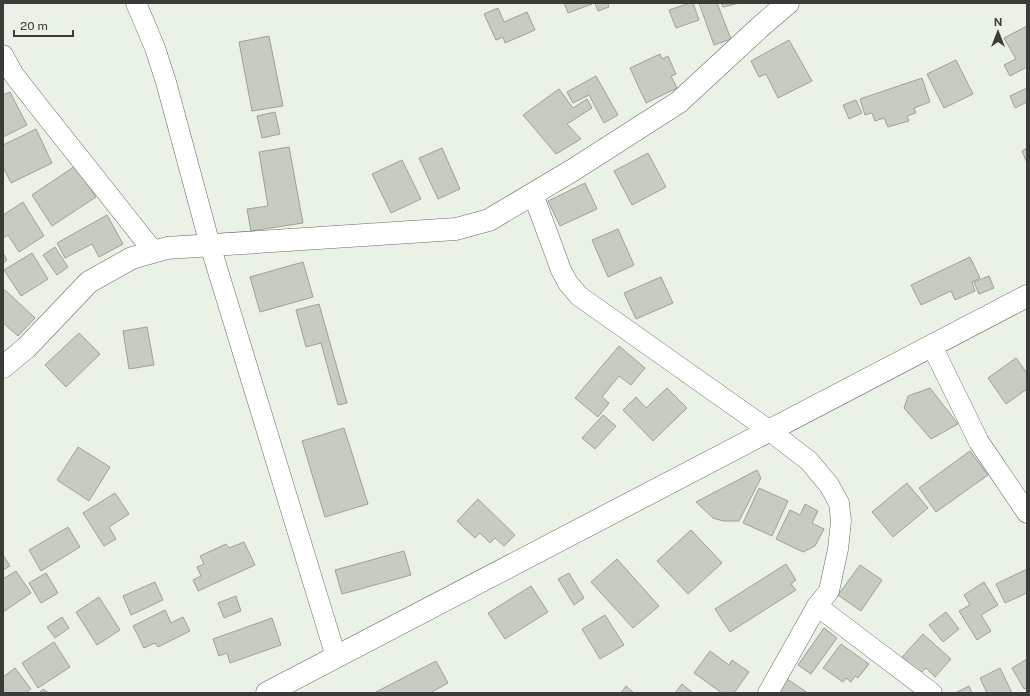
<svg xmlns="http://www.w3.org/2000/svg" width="1030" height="696" font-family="'Public Sans',sans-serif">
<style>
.building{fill:#c6ccc2;stroke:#9ca298}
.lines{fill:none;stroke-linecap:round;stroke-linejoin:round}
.minor-casing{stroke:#686d64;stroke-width:21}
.tertiary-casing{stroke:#686d64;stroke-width:23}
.minor{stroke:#fff;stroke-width:20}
.tertiary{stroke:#fff;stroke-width:22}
</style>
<rect width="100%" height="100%" fill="#eaf1e6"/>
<!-- building -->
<g class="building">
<path d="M564,3H592V4L568,13Z"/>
<path d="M595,3H608L609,7L598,11Z"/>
<path d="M690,3H693L699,20L676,28L669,10Z"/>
<path d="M699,3H717L731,39L714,45Z"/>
<path d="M721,3H739L723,7Z"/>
<path d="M498,8L504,22L527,12L535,30L505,43L503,37L496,40L484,14Z"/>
<path d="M1027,26V67L1010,76L1004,65L1016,59L1004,38Z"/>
<path d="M269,36L283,106L252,111L239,42Z"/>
<path d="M789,40L812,81L778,98L766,74L759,77L751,61Z"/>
<path d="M660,54L662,59L668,56L676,74L671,76L677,88L646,103L630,68Z"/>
<path d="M956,60L973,94L944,108L927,74Z"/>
<path d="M596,76L618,115L604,123L589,95L573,103L567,92Z"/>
<path d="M922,78L930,102L914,108L916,113L907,116L909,121L888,127L884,118L875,121L872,113L865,115L860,99Z"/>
<path d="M1027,88V102L1015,108L1010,96Z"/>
<path d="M559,89L573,108L587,99L592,108L567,124L581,139L556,154L523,115Z"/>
<path d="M10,92L27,125L3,137V95Z"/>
<path d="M856,100L862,113L849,119L843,105Z"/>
<path d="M275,112L280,134L262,138L257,116Z"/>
<path d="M36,129L52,163L11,183L3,167V145Z"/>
<path d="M289,147L303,223L251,231L247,209L268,206L259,152Z"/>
<path d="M442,148L460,189L438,199L419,158Z"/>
<path d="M1027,148V163L1022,151Z"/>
<path d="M648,153L666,187L632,205L614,171Z"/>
<path d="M402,160L421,199L391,213L372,174Z"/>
<path d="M75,166L96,197L52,226L32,195Z"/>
<path d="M585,183L597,209L560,226L548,201Z"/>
<path d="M23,202L44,236L19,252L8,235L3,238V215Z"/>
<path d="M107,215L123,244L99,257L92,244L65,258L57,243Z"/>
<path d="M618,229L634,265L608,277L592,240Z"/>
<path d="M55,247L68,267L57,275L43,255Z"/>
<path d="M3,253L7,260L3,263Z"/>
<path d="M32,253L48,279L21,296L4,270Z"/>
<path d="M970,257L980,278L972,282L975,291L955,300L951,291L921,305L911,285Z"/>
<path d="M303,262L313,297L260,312L250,277Z"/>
<path d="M989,276L994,288L979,294L974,282Z"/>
<path d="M661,277L673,303L636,319L624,293Z"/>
<path d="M5,290L35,318L18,336L3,323V292Z"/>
<path d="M319,304L347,403L338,405L321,343L306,347L296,310Z"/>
<path d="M147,327L154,365L129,369L123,331Z"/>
<path d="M79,333L100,354L66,387L45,365Z"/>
<path d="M619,346L645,368L631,385L619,376L602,397L609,403L598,417L575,398Z"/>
<path d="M1016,358L1027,373V389L1006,404L988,378Z"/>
<path d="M667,388L687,408L653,441L623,410L636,397L646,408Z"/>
<path d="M930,388L958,424L931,439L904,408L908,396Z"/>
<path d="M603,415L616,426L595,449L582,438Z"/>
<path d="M344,428L368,504L325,517L302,441Z"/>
<path d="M78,447L110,467L89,501L57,480Z"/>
<path d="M970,451L988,475L936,512L919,488Z"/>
<path d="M757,470L761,478L739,521H723L713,518L696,502Z"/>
<path d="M907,483L928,508L893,537L872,512Z"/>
<path d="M759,488L788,501L772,536L743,523Z"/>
<path d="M115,493L129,514L109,527L116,539L104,546L83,513Z"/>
<path d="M478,499L515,535L504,546L495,538L490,543L480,533L475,538L457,521Z"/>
<path d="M805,504L818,511L812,523L824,529L815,546L803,552L776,539L790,510L800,515Z"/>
<path d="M68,527L80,547L41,571L29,550Z"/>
<path d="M691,530L722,563L688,594L657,561Z"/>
<path d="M244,542L255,565L198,591L193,580L201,576L197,567L204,564L200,556L226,544L229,548Z"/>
<path d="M404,551L411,575L342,594L335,570Z"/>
<path d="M3,555L10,566L3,570Z"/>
<path d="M617,559L659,606L633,628L591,582Z"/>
<path d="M786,564L796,580L791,584L796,590L730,632L715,609Z"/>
<path d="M860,565L882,580L861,611L838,595Z"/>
<path d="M1027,569V593L1005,603L996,584Z"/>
<path d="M16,571L31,593L3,612V579Z"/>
<path d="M46,573L58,593L41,603L29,583Z"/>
<path d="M569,573L584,598L574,605L558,579Z"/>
<path d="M155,582L163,600L131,615L123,596Z"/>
<path d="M984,582L998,605L981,615L991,631L977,640L959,611L970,605L964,595Z"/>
<path d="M531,586L548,612L505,639L488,613Z"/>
<path d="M236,596L241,611L224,618L218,603Z"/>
<path d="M99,597L120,630L97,645L76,612Z"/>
<path d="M165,610L171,623L183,617L190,631L158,647L155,643L144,648L133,626Z"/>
<path d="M946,612L959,629L943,642L929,625Z"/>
<path d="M605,615L624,645L600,659L582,629Z"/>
<path d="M62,617L69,628L55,638L47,627Z"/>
<path d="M272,618L281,645L230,663L227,653L219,656L213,639Z"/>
<path d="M824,628L837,638L811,674L798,665Z"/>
<path d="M923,634L951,659L935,677L926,668L921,673L902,657Z"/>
<path d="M54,642L70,667L38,688L22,663Z"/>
<path d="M841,644L869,664L858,678L855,676L851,682L846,678L843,682L823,668Z"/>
<path d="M710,651L729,665L732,660L749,672L734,693H722L694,673Z"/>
<path d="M1027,659V688L1024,689L1012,668Z"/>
<path d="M436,661L448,683L430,693H374Z"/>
<path d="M15,668L31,689L26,693H3V677Z"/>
<path d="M1000,668L1012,693H987L980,678Z"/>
<path d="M787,679L808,693H778Z"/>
<path d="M682,684L693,693H675Z"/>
<path d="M626,686L634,693H621Z"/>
<path d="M969,686L972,693H955Z"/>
<path d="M43,689L49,693H39Z"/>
</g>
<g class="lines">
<defs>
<g id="minor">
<path d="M136,3L155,48L166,82L210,245L336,657"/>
<path d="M3,55L14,75L43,112L154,252"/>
<path d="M533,194L561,270L568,283L579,296L770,431L809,461L829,485L839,503L841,521L838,549L829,591L817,606L768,693"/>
<path d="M932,346L979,442L1027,513"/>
<path d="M817,606L932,693"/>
</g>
<g id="tertiary">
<path d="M3,367L26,348L89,282L132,258L167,248L456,229L489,220L573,170L679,102L760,27L788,3"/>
<path d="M267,693L1027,296"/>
</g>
</defs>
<!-- minor casing -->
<use href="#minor" class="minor-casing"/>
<!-- tertiary casing -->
<use href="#tertiary" class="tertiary-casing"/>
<!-- minor -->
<use href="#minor" class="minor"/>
<!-- tertiary -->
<use href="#tertiary" class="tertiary"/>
</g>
<!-- border -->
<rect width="1030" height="696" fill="none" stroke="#393c38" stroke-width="8"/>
<!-- north arrow -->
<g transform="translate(998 32)" stroke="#eaf1e6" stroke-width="3" paint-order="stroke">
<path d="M0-3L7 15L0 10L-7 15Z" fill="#393c38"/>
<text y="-6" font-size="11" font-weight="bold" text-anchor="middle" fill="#393c38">N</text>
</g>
<!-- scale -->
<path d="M14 30v6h59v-6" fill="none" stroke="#393c38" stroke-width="2"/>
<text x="20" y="30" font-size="12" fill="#393c38" stroke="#eaf1e6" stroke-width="3" paint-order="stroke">20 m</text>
</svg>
